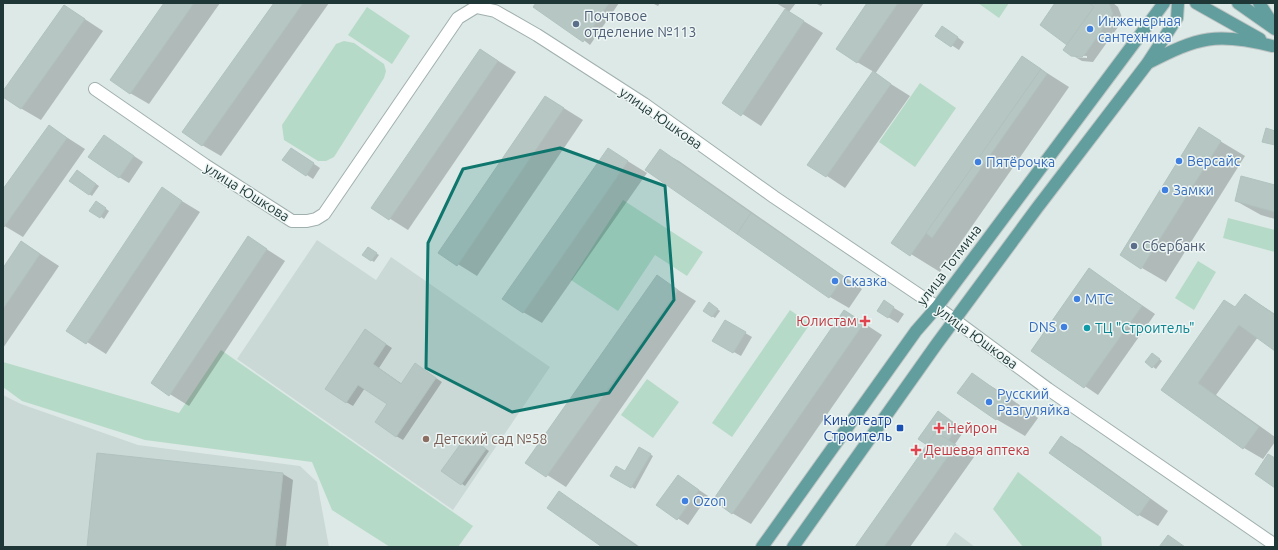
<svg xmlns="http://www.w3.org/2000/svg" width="1278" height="550" font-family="Ubuntu,sans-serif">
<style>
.built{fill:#cbd9d6}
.green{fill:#b6dac8}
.shadow{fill:#0003}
.building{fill:#b6c6c3;stroke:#b0c2bf}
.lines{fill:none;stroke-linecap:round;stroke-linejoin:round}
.minor-casing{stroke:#a0b0ae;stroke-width:14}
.primary-casing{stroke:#bcc3c3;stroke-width:14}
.minor{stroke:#fff;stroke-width:12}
.primary{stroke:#629e9d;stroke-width:12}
.marked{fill:#0f766e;fill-opacity:0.2;stroke:#0f766e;stroke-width:3;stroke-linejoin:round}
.service-dot{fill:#5c6f8a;stroke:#edf6f4;stroke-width:1.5}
.shop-dot{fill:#3f7fe0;stroke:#edf6f4;stroke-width:1.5}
.health-dot{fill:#e0444e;stroke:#edf6f4;stroke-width:1.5}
.culture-dot{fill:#0f9aa8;stroke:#edf6f4;stroke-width:1.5}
.transit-dot{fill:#1a4fb4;stroke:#edf6f4;stroke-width:1.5}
.education-dot{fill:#8d6e63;stroke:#edf6f4;stroke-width:1.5}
.labels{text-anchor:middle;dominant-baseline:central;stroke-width:3;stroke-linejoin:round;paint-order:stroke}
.service-label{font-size:14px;fill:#4e5e75;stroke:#edf6f4;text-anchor:start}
.shop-label{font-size:14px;fill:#366cbe;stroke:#edf6f4;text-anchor:start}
.street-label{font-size:14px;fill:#1f3837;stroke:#edf6f4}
.health-label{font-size:14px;fill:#be3a42;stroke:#edf6f4;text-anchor:start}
.culture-label{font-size:14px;fill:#0d838f;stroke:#edf6f4;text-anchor:start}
.transit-label{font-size:14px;fill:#164399;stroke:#edf6f4;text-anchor:end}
.education-label{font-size:14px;fill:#785e54;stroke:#edf6f4;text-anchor:start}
</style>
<rect width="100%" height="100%" fill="#dde9e6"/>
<!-- built -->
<g class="built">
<path d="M317,240L376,280L391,257L550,367L453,510L237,359Z"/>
<path d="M3,395L21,404L138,445L300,466L317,482L329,547H3Z"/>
<path d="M955,532L975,547H945Z"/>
</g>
<!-- green -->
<g class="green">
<path d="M978,3H1009L999,18Z"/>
<path d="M367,7L410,36L392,64L348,35Z"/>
<path d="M344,41L354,43L384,64L386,71L384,78L334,157L326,161H318L284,140L282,125L336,44Z"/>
<path d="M920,83L956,108L915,167L879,142Z"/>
<path d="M623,200L703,252L687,276L655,255L618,311L571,280Z"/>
<path d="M1228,218L1275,230V252L1223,238Z"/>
<path d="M1198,261L1216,272L1194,310L1175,298Z"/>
<path d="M790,310L810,324L732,437L712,423Z"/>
<path d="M221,350L473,526L458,547H390L332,510L312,462L145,440L22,401L3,387V362L179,413Z"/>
<path d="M647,379L679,402L653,438L621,415Z"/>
<path d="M1018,472L1101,537L1102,547H1023L993,509Z"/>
</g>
<!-- shadow -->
<g class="shadow">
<path d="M165,3H220L149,104L130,93Z"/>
<path d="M275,3H329L221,156L202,145Z"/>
<path d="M537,3H619L590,45Z"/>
<path d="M652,3H660L658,6Z"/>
<path d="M776,3H796L789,12L823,33L761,126L724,102L786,9Z"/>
<path d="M815,3H823L821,6Z"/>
<path d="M869,3H924L875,74L910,96L845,188L809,164L874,72L857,62Z"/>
<path d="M1056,3H1113L1118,7L1123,20L1093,62L1082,61L1075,57L1087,58V56L1074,55Z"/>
<path d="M65,6L103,31L41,120L22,109L3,95V93Z"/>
<path d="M949,31L964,42L959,50L936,35Z"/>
<path d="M481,50L516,72L408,230L373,208Z"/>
<path d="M1022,57L1069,87L940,272L893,243Z"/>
<path d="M546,97L583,120L477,276L440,253Z"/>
<path d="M49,126L85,149L23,237L3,225V191Z"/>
<path d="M1200,129L1245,156L1166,282L1142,268Z"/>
<path d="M104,136L143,162L129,183L119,177Z"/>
<path d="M608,149L647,173L542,323L523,312Z"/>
<path d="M660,151L679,161L862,289L849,308L830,297L647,170Z"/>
<path d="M298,153L320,168L313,179L307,175Z"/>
<path d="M80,173L99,186L92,196L89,194Z"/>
<path d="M1275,186V219L1261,215L1236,201Z"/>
<path d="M162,189L200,212L106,354L68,330Z"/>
<path d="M96,202L109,211L104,219L91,210Z"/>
<path d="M248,237L285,261L189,406L152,383Z"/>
<path d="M22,242L59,266L3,348V270Z"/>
<path d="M368,248L379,255L374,262L364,255Z"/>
<path d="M1089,269L1155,314L1098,395L1032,350Z"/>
<path d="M657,277L696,301L566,487L527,462Z"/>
<path d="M1245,295L1275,314V350L1258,337L1216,395L1275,437V442L1263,459L1244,448L1162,389L1236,308Z"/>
<path d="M884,302L904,314L898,323L888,317Z"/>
<path d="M712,305L720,311L715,318L712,316Z"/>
<path d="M845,311L882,335L751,524L732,513Z"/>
<path d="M725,321L752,337L741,356L714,341Z"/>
<path d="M372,335L392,348L379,368L402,384L422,369L442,382L403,440L396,436L388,404L365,388L353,406L346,402Z"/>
<path d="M1155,356L1162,361L1156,369L1146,362Z"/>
<path d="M972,375L1001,392L1038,418L1025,436L996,419Z"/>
<path d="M945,417L964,431L955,444L974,457L910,547H856L929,445Z"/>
<path d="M1061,437L1080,448L1168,511L1158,526L1139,515L1051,452Z"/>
<path d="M470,438L489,451L465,486L443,471Z"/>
<path d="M639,448L653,456L635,489L612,475L625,472Z"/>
<path d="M283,474L293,480L286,547H88Z"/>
<path d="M678,476L708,496L688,525L657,505Z"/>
<path d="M559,493L578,504L640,547H604Z"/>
</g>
<!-- building -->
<g class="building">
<path d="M164,3H194L130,94L110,80Z"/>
<path d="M274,3H303L202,146L182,132Z"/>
<path d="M536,3H609L583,42L533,7Z"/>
<path d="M867,3H898L857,63L836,49Z"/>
<path d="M1055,3H1089L1094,7L1067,45L1040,25Z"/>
<path d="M1090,3H1109L1113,14L1086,53L1082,57L1071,56L1063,50L1094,7Z"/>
<path d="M64,5L85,19L21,109L3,97V91Z"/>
<path d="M785,9L804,21L741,116L722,103Z"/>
<path d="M942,26L958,37L951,47L935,36Z"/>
<path d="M480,49L498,61L389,220L371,208Z"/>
<path d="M1022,56L1041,69L910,256L891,243Z"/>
<path d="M1041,69L1047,74L932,238L926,233Z"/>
<path d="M873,71L891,84L826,177L807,165Z"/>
<path d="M545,96L564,108L457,266L438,253Z"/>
<path d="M49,125L67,138L4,227L3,189Z"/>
<path d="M1199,127L1221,141L1141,269L1120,255Z"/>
<path d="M1266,128L1275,131V145L1262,142Z"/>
<path d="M104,135L134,156L119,178L88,157Z"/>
<path d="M291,148L314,163L306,176L282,160Z"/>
<path d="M608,148L628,161L523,313L502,299Z"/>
<path d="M660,149L751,213L737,234L645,170Z"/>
<path d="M77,170L96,184L89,195L69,181Z"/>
<path d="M1241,176L1275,185V212L1235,201Z"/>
<path d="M162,187L182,201L86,344L66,331Z"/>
<path d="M96,201L106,208L100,218L89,211Z"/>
<path d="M751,213L844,277L829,298L737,234Z"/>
<path d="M248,236L267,249L169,396L151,383Z"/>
<path d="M21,241L40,254L3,309V268Z"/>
<path d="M368,247L377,253L371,261L362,255Z"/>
<path d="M1089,268L1142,306L1084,388L1031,351Z"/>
<path d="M657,275L678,290L546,477L525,463Z"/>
<path d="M1245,294L1275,315V351L1239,325L1198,383L1259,427L1243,449L1161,390L1224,300L1235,307Z"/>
<path d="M884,300L894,307L888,318L877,311Z"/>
<path d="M709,302L718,309L712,317L703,311Z"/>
<path d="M844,310L864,323L732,514L713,500Z"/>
<path d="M725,320L746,332L733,353L712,341Z"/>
<path d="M365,329L386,344L373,364L401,384L415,363L436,378L396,437L375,422L387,404L358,385L346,403L325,389Z"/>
<path d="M1152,353L1160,359L1152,368L1145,362Z"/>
<path d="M972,373L1010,400L996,420L957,393Z"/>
<path d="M938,411L958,426L948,441L936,432L927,445L918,439Z"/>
<path d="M936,432L956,445L884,547H855Z"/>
<path d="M467,435L486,449L461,485L441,471Z"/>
<path d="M1061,436L1150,499L1138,516L1049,453Z"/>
<path d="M639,447L651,454L631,488L610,476L616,466L625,471Z"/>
<path d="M97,453L283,473L275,547H87Z"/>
<path d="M1268,454L1275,458V488L1255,474Z"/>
<path d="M678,475L699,490L677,520L656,505Z"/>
<path d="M559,491L638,547H602L547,508Z"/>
<path d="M1168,535L1185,547H1159Z"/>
</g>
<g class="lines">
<defs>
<path id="minor" d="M95,89L205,165L292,221H307L316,219L324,214L458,18L476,7L495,11L537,35L644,104L774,197L937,307L1048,389L1275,545"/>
<g id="primary">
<path d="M1196,3L1260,39"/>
<path d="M1238,3L1275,29"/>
<path d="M1259,3L1273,24"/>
<path d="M1148,63C1198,37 1217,32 1272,46"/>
<path d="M762,547L916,331L937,307L1164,3"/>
<path d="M793,547L936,345L1037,208L1147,64L1177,18L1178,3"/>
</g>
</defs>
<!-- minor casing -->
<use href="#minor" class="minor-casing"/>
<!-- primary casing -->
<use href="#primary" class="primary-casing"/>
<!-- minor -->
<use href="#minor" class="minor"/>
<!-- primary -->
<use href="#primary" class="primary"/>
</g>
<!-- marked area -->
<path class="marked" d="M560,148L665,186L674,300L609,393L512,412L426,368L428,243L463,169Z"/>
<!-- markers -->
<g class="service-dot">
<circle cx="576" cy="24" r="4"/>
<circle cx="1134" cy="246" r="4"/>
</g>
<g class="shop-dot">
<circle cx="1090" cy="29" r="4"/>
<circle cx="1179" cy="161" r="4"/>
<circle cx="978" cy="162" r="4"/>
<circle cx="1165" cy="190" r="4"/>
<circle cx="835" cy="281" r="4"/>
<circle cx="1077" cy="299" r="4"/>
<circle cx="1064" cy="327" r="4"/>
<circle cx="989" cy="402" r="4"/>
<circle cx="685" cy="501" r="4"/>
</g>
<g class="health-dot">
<path d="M863 315h4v4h4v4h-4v4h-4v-4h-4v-4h4z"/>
<path d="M937 422h4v4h4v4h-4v4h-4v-4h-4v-4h4z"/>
<path d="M914 444h4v4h4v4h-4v4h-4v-4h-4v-4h4z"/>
</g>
<circle class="culture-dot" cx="1087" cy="328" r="4"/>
<rect class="transit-dot" x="896" y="424" width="8" height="8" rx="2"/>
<circle class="education-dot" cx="426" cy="439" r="4"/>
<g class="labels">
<!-- service labels -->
<g class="service-label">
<text x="584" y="16">Почтовое<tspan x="584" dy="16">отделение №113</tspan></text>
<text x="1142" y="246">Сбербанк</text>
</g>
<!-- shop labels -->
<g class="shop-label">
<text x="1098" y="21">Инженерная<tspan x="1098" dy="16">сантехника</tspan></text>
<text x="1187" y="161">Версайс</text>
<text x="986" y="162">Пятёрочка</text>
<text x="1173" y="190">Замки</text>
<text x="843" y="281">Сказка</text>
<text x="1085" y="299">МТС</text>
<text x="1056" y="327" text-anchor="end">DNS</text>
<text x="997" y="394">Русский<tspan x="997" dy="16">Разгуляйка</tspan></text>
<text x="693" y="501">Ozon</text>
</g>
<!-- street labels -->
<g class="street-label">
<text transform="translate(661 118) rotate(35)">улица Юшкова</text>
<text transform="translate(247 192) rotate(32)">улица Юшкова</text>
<text transform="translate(949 265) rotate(-53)">улица Тотмина</text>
<text transform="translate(977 337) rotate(36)">улица Юшкова</text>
</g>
<!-- health labels -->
<g class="health-label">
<text x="857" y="321" text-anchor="end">Юлистам</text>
<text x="947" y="428">Нейрон</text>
<text x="924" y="450">Дешевая аптека</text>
</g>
<!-- culture labels -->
<g class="culture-label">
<text x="1095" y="328">ТЦ "Строитель"</text>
</g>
<!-- transit labels -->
<g class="transit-label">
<text x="892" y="420">Кинотеатр<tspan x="892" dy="16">Строитель</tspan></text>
</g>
<!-- education labels -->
<g class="education-label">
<text x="434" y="439">Детский сад №58</text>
</g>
</g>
<!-- border -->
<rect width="1278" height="550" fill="none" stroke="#1f3837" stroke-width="8"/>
</svg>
